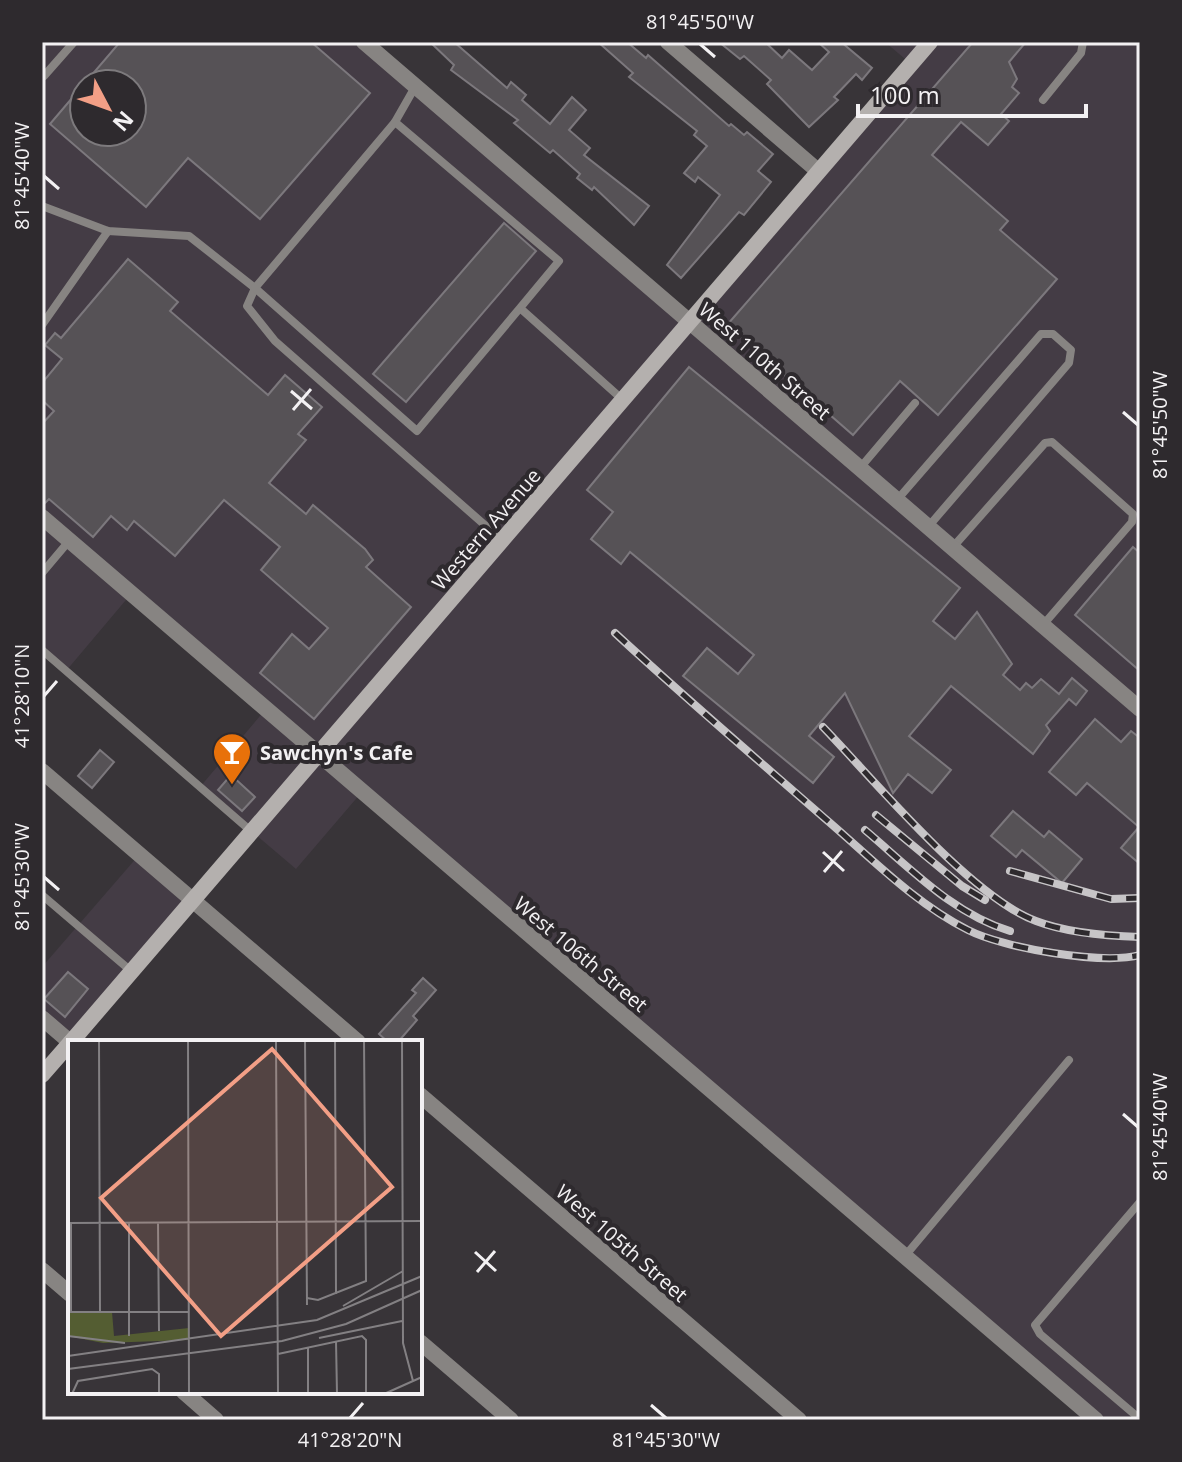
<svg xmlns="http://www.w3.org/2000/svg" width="1182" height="1462" font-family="'Open Sans',sans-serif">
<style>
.built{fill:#443c45;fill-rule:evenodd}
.building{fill:#565256;stroke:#7c787d;stroke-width:2}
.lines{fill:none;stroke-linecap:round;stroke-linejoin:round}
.lane{stroke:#878482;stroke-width:8}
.street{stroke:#878482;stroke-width:16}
.secondary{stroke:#b4b0ae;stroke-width:16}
.rail-casing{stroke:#c7c5c7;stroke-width:8}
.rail{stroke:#2e2a2e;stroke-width:5;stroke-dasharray:15;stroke-linecap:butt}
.ticks{fill:none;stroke:#f3f1f3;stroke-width:3}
.labels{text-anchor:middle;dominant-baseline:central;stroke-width:8;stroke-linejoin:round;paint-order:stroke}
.street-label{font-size:20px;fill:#f3f1f3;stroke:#2e2a2e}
.poi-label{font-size:20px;font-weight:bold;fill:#f3f1f3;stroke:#2e2a2e;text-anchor:start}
.inset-road{fill:none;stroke:#838083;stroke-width:2}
.view{fill:#f39f86;fill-opacity:0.15;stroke:#f39f86;stroke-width:4}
.inset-edge{fill:none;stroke:#f3f1f3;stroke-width:4}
.neatline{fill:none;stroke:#f3f1f3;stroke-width:3}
.ticks-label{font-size:20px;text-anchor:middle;fill:#f3f1f3}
</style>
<rect width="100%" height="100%" fill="#383438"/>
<!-- built -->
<g class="built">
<path d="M42,42H364L690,323L911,64L885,42H1140V1420H1096L361,793L296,869L200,787L265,710L131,594L66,671L42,650ZM84,84H132V132H84Z"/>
<path d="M139,855L194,902L71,1042L42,1018V967Z"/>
</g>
<!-- building -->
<g class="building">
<path d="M120,42H311L370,93L260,219L188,158L146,207L50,124L84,84V132H132V84H84Z"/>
<path d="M430,42H454L507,88L511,82L526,95L522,100L550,124L572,97L586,110L569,130L590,148L584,155L649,206L634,225L594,187L592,190L577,178L580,174L553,150L550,153L514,123L518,120L451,70L454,65Z"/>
<path d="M598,42H627L646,58L648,55L729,126L731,124L744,135L747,132L773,154L758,171L771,182L744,215L739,212L681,278L667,265L720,195L698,177L695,182L684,173L707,146L694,135L697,131L629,77L633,73Z"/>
<path d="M719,42H765L782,58L789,50L812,70L829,52L818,42H841L872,68L862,80L856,74L834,97L838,100L809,127L767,84L771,80L744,56L740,59Z"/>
<path d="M973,42H1026L1009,62L1017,79L1012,87L1019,93L1001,114L1009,121L988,145L961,122L932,155L1008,221L1000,230L1057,279L938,415L900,381L853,435L727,325Z"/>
<path d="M504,223L536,251L406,402L373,374Z"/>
<path d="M128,259L178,302L170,311L268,395L285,375L322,407L298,434L306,440L269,483L306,514L313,505L365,549L373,560L366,567L411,607L314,719L260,673L292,634L309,649L328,628L261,570L280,547L224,500L175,556L134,521L127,530L111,516L93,537L49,499L42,506V424L54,411L42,400V383L62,359L45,345L55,333L61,338Z"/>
<path d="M689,367L960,588L933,621L955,639L977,612L1012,664L1003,675L1020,690L1026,683L1032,688L1041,679L1059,694L1072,678L1087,691L1076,705L1069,699L1046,725L1050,731L1033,754L951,686L909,736L951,770L932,793L908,774L893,793L845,693L809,736L834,757L813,783L683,676L707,648L738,674L754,655L630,552L621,564L591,539L613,512L587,490Z"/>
<path d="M1133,547L1140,553V671L1075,615Z"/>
<path d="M1095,719L1121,742L1131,731L1140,738V864L1121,848L1139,827L1087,783L1076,795L1049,772Z"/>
<path d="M100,750L114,762L92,788L78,776Z"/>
<path d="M231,775L255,797L242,811L218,790Z"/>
<path d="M1013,811L1044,837L1049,831L1082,859L1062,883L1022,850L1016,857L991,836Z"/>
<path d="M68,972L88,989L65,1017L44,999Z"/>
<path d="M423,978L436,990L413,1016L417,1020L398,1042H388L379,1034L416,993L412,990Z"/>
</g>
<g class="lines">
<!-- lane -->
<g class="lane">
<path d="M44,76L74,42"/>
<path d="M1043,100L1081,53L1083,42"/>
<path d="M395,122L415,87"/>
<path d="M42,206L108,231L189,236L255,288L247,306L275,341L503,541"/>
<path d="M520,308L417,431L255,288L395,122L559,261L520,308L623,400"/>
<path d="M42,325L108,231"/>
<path d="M860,468L915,403"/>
<path d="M897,500L1041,334H1053L1071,350L1069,363L928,527"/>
<path d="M953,547L1045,443L1052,442L1133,514L1132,522L1043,625"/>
<path d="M42,573L69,541"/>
<path d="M42,650L252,832"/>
<path d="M42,895L131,971"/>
<path d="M1140,1202L1035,1325L1040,1334L1140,1419"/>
<path d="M905,1256L1069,1060"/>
</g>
<!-- street -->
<g class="street">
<path d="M364,42L1140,709"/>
<path d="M668,42L818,171"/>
<path d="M42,517L1096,1420"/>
<path d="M42,771L358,1042"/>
<path d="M42,1018L70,1042"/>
<path d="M420,1095L799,1420"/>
<path d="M42,1270L70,1294"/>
<path d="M420,1342L511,1420"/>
<path d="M184,1392L216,1420"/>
</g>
<!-- secondary -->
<g class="secondary">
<path d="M71,1042L930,42"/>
<path d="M42,1075L70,1043"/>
</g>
<defs>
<g id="rail">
<path d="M615,633C685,698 757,759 829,822C872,859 916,904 968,930C1003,948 1102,965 1140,955"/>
<path d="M823,727C874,780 971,897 1036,921C1067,933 1107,936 1140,937"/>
<path d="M876,815L962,886L985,900"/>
<path d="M865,830C909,867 953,914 1010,931"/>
<path d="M1010,871L1111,899L1140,898"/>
</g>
</defs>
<!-- rail casing -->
<use href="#rail" class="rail-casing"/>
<!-- rail -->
<use href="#rail" class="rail"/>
</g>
<!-- ticks -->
<path class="ticks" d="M700,44L715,57M44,176L59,189M291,391L312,409M293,410L311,389M1123,412L1138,425M44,696L57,681M823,852L844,871M824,872L842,851M44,877L59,890M1123,1114L1138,1127M475,1252L496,1271M477,1272L495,1251M651,1405L666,1418M350,1418L363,1403"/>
<!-- icons -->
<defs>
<symbol id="bar-pin" viewBox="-11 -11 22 30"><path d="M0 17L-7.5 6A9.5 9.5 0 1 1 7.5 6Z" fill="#e8710a" stroke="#2e2a2e"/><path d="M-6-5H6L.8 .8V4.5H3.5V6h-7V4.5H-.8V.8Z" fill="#fff"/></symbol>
</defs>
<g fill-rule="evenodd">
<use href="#bar-pin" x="210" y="730" width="44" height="60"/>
</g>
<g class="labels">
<!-- street labels -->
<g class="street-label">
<text transform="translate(765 361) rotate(41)">West 110th Street</text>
<text transform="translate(486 529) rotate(-49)">Western Avenue</text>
<text transform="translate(581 954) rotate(40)">West 106th Street</text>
<text transform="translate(622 1243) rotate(41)">West 105th Street</text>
</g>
<!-- poi labels -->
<g class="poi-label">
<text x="260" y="752">Sawchyn's Cafe</text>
</g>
</g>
<!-- overview -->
<g transform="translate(68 1040)">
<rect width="354" height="354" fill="#383438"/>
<path d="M0,272H44L46,296L121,288V300L35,303L0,296Z" fill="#545d32"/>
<path class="inset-road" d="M31,0L32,272M120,0L121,354M208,0L210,354M237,0L239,265M267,0L268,254M334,0L335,303L345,341M0,183L354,181M3,183V272M61,183V296M90,183L91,291M239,258L250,260L298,241L296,0M275,266L335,231M0,272H121M0,296L57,303M251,298L334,281M268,301L269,354M240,308V354M210,314L294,296L298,300V354M0,316L249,280L354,236M0,329L214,301L278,284L354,250M4,354L10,341L84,329L91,334V354M316,354L354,337"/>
<path class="view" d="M204,9L324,147L153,296L33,158Z"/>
<rect width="354" height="354" class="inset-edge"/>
</g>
<!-- border -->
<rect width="1182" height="1462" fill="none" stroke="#2e2a2e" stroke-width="88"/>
<!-- north arrow -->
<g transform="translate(108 108) rotate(131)"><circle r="38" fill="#2e2a2e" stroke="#7d7a7d" stroke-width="2"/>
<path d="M0-6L14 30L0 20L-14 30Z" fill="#f39f86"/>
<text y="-12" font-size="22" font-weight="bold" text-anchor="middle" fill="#f3f1f3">N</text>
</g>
<!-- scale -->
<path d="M858 104v12h228v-12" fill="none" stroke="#f3f1f3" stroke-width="4"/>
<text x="870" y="104" font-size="24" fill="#f3f1f3" stroke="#2e2a2e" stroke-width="6" paint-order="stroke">100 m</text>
<rect x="44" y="44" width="1094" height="1374" class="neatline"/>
<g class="ticks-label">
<text x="700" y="29">81°45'50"W</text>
<text transform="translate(22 176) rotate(-90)" y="7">81°45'40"W</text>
<text transform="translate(1160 425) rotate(-90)" y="7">81°45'50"W</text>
<text transform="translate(22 696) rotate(-90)" y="7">41°28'10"N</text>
<text transform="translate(22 877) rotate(-90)" y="7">81°45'30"W</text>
<text transform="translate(1160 1127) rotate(-90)" y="7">81°45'40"W</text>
<text x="350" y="1447">41°28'20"N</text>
<text x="666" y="1447">81°45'30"W</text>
</g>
</svg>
